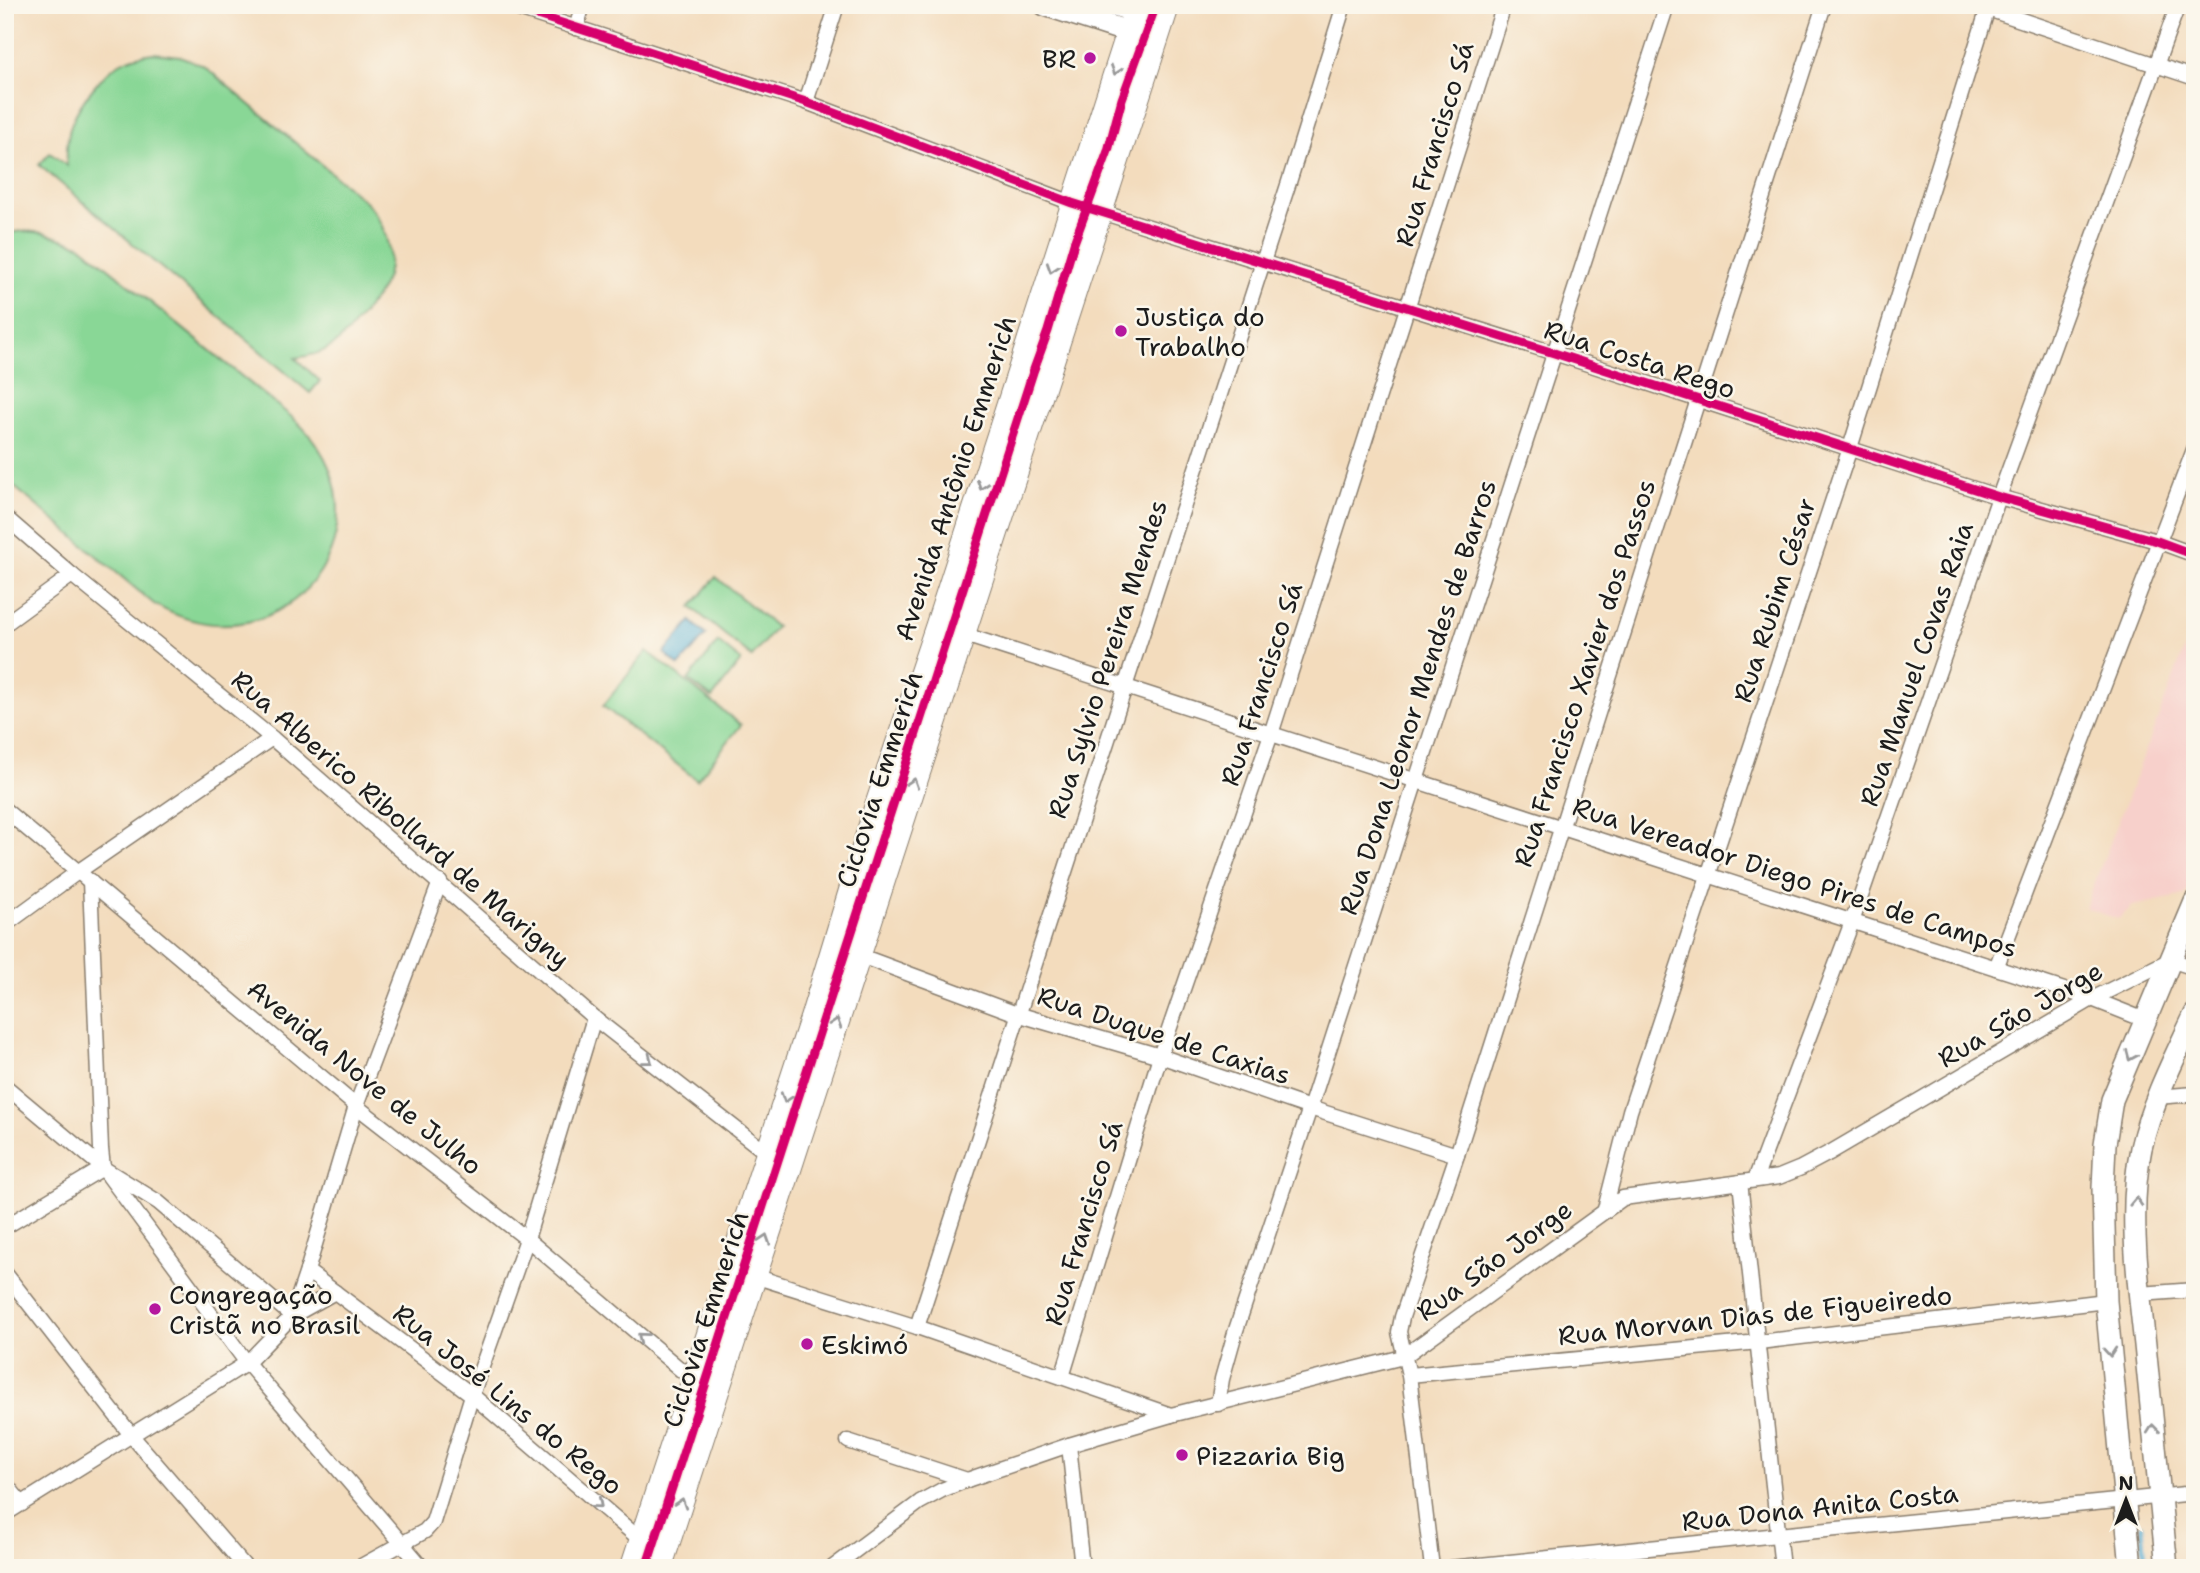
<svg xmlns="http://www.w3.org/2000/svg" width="2200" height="1573" font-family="'Shantell Sans',sans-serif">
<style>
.built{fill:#f7d0cb}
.green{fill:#89d796;stroke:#527a59;stroke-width:2}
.water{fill:#57aed4;stroke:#3a6578;stroke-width:2}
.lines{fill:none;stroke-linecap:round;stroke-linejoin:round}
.stream{stroke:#57aed4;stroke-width:4.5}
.street-casing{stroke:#887c6c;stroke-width:17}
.secondary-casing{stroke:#887c6c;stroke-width:24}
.primary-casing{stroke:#887c6c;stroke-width:25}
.street{stroke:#fff;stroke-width:14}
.secondary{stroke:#fff;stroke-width:21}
.primary{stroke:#fff;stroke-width:23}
.cycleway-casing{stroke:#fbf7ec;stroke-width:13}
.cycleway{stroke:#d6006c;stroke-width:9}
.oneway{stroke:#999}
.poi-dot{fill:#b5179e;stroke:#fbf7ec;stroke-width:2.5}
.labels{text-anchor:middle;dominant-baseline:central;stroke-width:5;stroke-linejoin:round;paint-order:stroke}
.poi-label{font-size:26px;fill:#1c1c1c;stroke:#fbf7ec;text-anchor:start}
.street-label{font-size:26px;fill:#1c1c1c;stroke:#fbf7ec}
</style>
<rect width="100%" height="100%" fill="#fbf7ec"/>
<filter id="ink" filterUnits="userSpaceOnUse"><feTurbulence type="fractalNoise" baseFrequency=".0143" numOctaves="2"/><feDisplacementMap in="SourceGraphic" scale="14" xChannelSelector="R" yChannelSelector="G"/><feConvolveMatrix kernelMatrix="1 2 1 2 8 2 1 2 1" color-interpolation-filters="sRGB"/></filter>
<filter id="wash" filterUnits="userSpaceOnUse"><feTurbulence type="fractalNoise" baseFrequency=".00686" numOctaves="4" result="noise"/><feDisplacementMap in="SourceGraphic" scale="28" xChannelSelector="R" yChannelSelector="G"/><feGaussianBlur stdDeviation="1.57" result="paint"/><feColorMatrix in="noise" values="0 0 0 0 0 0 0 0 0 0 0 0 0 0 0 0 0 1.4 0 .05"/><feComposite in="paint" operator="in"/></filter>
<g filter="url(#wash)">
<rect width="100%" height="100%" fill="#f3dcbd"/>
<!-- built -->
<path class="built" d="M2195,622V872L2185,895L2133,906L2118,919L2085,908Z"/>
<!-- green -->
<g class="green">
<path d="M153,53L180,56L204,66L367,203C387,226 398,261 381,289C376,298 368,307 361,316C341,342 329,354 295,358L320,381L310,393L39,165L50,153L67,166C65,132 72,114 94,87C113,65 123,57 153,53Z"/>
<path d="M25,231L44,233L80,245L293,418C406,521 286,681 154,604L5,479V233Z"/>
<path d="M716,577L776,627L752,657L691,607Z"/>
<path d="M718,642L741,661L712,698L688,680Z"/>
<path d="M647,651L741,725L697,780L603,706Z"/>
</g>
<!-- water -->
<path class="water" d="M691,621L706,635L679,666L664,653Z"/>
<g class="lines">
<!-- stream -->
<g class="stream">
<path d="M2188,951L2195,935"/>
<path d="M2142,1525L2146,1568"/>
</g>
</g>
</g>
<g filter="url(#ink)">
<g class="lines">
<defs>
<g id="street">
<path d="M506,5L806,102L1072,203L1554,353L1999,497L2157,541L2195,555"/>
<path d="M1976,5L2195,78"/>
<path d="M576,28L583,5"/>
<path d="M806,102L837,5"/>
<path d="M5,517L72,575L272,738L594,1018L768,1154"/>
<path d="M5,624L72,575"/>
<path d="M937,626L2092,999L2145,1020"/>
<path d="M5,810L356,1106L527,1239L694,1381"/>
<path d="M90,881L101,1149L103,1168L247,1363L423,1568"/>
<path d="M5,925L79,871L272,738"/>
<path d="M835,941L858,955L1017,1014L1160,1056L1310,1108L1457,1155"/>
<path d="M1996,968L2195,447"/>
<path d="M5,1086L103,1168L158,1202L292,1316L335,1292"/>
<path d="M2156,1097L2195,1094"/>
<path d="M1755,1180L1852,922L1999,497L2178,5"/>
<path d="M1740,1182L1782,1568"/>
<path d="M1605,1209L1630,1111L1850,448L1989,5"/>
<path d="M5,1227L103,1168"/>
<path d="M307,1271L472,1395L642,1541"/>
<path d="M5,1273L132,1436L246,1568"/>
<path d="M754,1276L917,1327L1171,1415"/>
<path d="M2140,1294L2195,1290"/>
<path d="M917,1327L1289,182L1344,5"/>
<path d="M1409,1375L1759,1342L2106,1301"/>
<path d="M1062,1377L1160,1056L1271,734L1504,5"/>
<path d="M1218,1404L1222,1379L1235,1333L1310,1108L1667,5"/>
<path d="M848,1441L967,1480"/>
<path d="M1069,1445L1082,1568"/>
<path d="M5,1483L22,1504"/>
<path d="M5,1514L247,1363L292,1316L307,1271L356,1106L440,882"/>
<path d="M358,1568L425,1531L433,1522L472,1395L527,1239L594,1018"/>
<path d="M832,1568L920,1502L942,1490L967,1480L1069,1445L1171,1415L1403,1357L1623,1198L1779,1177L1801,1168L1831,1152L2092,999L2170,960L2195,968"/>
<path d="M1432,1568L1409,1375L1399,1332L1402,1317L1457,1155L1824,5"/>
<path d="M1450,1568L2195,1493"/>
</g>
<g id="secondary">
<path d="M1045,5L1156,41"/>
<path d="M1115,5L1163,21"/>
<path d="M2131,1568L2106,1301L2103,1188L2105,1144L2112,1100L2195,902"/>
<path d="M2167,1568C2160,1493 2152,1419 2145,1345C2138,1281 2128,1211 2141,1148C2152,1101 2175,1057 2195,1014"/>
</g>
<g id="primary">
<path d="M632,1568L812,1017L875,810L937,626L1137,5"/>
<path d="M660,1568L1168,5"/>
</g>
</defs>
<!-- street casing -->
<use href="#street" class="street-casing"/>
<!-- secondary casing -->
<use href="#secondary" class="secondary-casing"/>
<!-- primary casing -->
<use href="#primary" class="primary-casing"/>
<!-- street -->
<use href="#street" class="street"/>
<!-- secondary -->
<use href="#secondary" class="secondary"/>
<!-- primary -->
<use href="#primary" class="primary"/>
<defs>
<g id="cycleway">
<path d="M506,5L806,102L1072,203L1554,353L1999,497L2157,541L2195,555"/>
<path d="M646,1568L1033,372L1048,331L1074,243L1108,151L1122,99L1156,5"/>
</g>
</defs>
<!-- cycleway casing -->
<use href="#cycleway" class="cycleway-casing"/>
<!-- cycleway -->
<use href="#cycleway" class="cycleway"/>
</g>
<!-- one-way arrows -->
<defs><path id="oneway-chevron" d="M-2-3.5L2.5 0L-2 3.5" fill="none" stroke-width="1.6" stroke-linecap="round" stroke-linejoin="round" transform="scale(1.75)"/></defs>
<g class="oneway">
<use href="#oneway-chevron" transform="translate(1116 70) rotate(108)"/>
<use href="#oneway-chevron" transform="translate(1052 268) rotate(108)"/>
<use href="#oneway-chevron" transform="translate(982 485) rotate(108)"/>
<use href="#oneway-chevron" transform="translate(913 783) rotate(-72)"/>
<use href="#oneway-chevron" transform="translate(836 1023) rotate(-72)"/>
<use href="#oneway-chevron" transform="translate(2131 1056) rotate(113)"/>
<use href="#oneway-chevron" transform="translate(648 1060) rotate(38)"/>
<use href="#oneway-chevron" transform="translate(786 1098) rotate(108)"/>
<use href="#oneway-chevron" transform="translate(2136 1202) rotate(-88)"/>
<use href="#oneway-chevron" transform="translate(765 1239) rotate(-72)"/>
<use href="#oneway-chevron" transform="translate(642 1337) rotate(-140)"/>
<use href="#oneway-chevron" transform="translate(2110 1352) rotate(85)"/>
<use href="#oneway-chevron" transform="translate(2153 1429) rotate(-96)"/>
<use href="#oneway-chevron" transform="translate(681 1503) rotate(-72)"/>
<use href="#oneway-chevron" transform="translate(598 1504) rotate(41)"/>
</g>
</g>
<!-- markers -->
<g class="poi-dot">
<circle cx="1090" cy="58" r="7"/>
<circle cx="1121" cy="331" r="7"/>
<circle cx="155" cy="1309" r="7"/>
<circle cx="807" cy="1344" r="7"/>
<circle cx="1182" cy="1455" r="7"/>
</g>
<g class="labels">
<!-- poi labels -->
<g class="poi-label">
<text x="1076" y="58" text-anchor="end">BR</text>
<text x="1135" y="316">Justiça do<tspan x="1135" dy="30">Trabalho</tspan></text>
<text x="169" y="1294">Congregação<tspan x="169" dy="30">Cristã no Brasil</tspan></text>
<text x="821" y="1344">Eskimó</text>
<text x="1196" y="1455">Pizzaria Big</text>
</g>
<!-- street labels -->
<g class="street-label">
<text transform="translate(1434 144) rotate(-73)">Rua Francisco Sá</text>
<text transform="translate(1640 359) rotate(18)">Rua Costa Rego</text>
<text transform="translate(955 478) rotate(-72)">Avenida Antônio Emmerich</text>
<text transform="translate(1774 600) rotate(-72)">Rua Rubim César</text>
<text transform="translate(1107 659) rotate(-72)">Rua Sylvio Pereira Mendes</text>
<text transform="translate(1916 664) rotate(-71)">Rua Manuel Covas Raia</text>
<text transform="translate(1584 673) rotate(-72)">Rua Francisco Xavier dos Passos</text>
<text transform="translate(1261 684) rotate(-72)">Rua Francisco Sá</text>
<text transform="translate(1417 697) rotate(-72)">Rua Dona Leonor Mendes de Barros</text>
<text transform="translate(879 779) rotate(-72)">Ciclovia Emmerich</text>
<text transform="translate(401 819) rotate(41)">Rua Alberico Ribollard de Marigny</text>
<text transform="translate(1795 877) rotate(18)">Rua Vereador Diego Pires de Campos</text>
<text transform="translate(2020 1014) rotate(-30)">Rua São Jorge</text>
<text transform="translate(1164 1035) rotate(18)">Rua Duque de Caxias</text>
<text transform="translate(365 1077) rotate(39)">Avenida Nove de Julho</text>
<text transform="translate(1083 1223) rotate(-73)">Rua Francisco Sá</text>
<text transform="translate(1494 1260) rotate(-36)">Rua São Jorge</text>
<text transform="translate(1755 1315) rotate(-6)">Rua Morvan Dias de Figueiredo</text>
<text transform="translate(705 1319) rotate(-72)">Ciclovia Emmerich</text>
<text transform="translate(508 1399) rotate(39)">Rua José Lins do Rego</text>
<text transform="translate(1820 1507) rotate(-6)">Rua Dona Anita Costa</text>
</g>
</g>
<!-- margin -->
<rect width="2200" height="1573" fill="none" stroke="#fbf7ec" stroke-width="28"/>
<!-- north arrow -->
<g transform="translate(2126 1500)" stroke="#fbf7ec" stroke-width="5" paint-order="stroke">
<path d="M0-5L12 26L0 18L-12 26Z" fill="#1c1c1c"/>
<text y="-10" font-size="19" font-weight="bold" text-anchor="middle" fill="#1c1c1c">N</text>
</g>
</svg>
